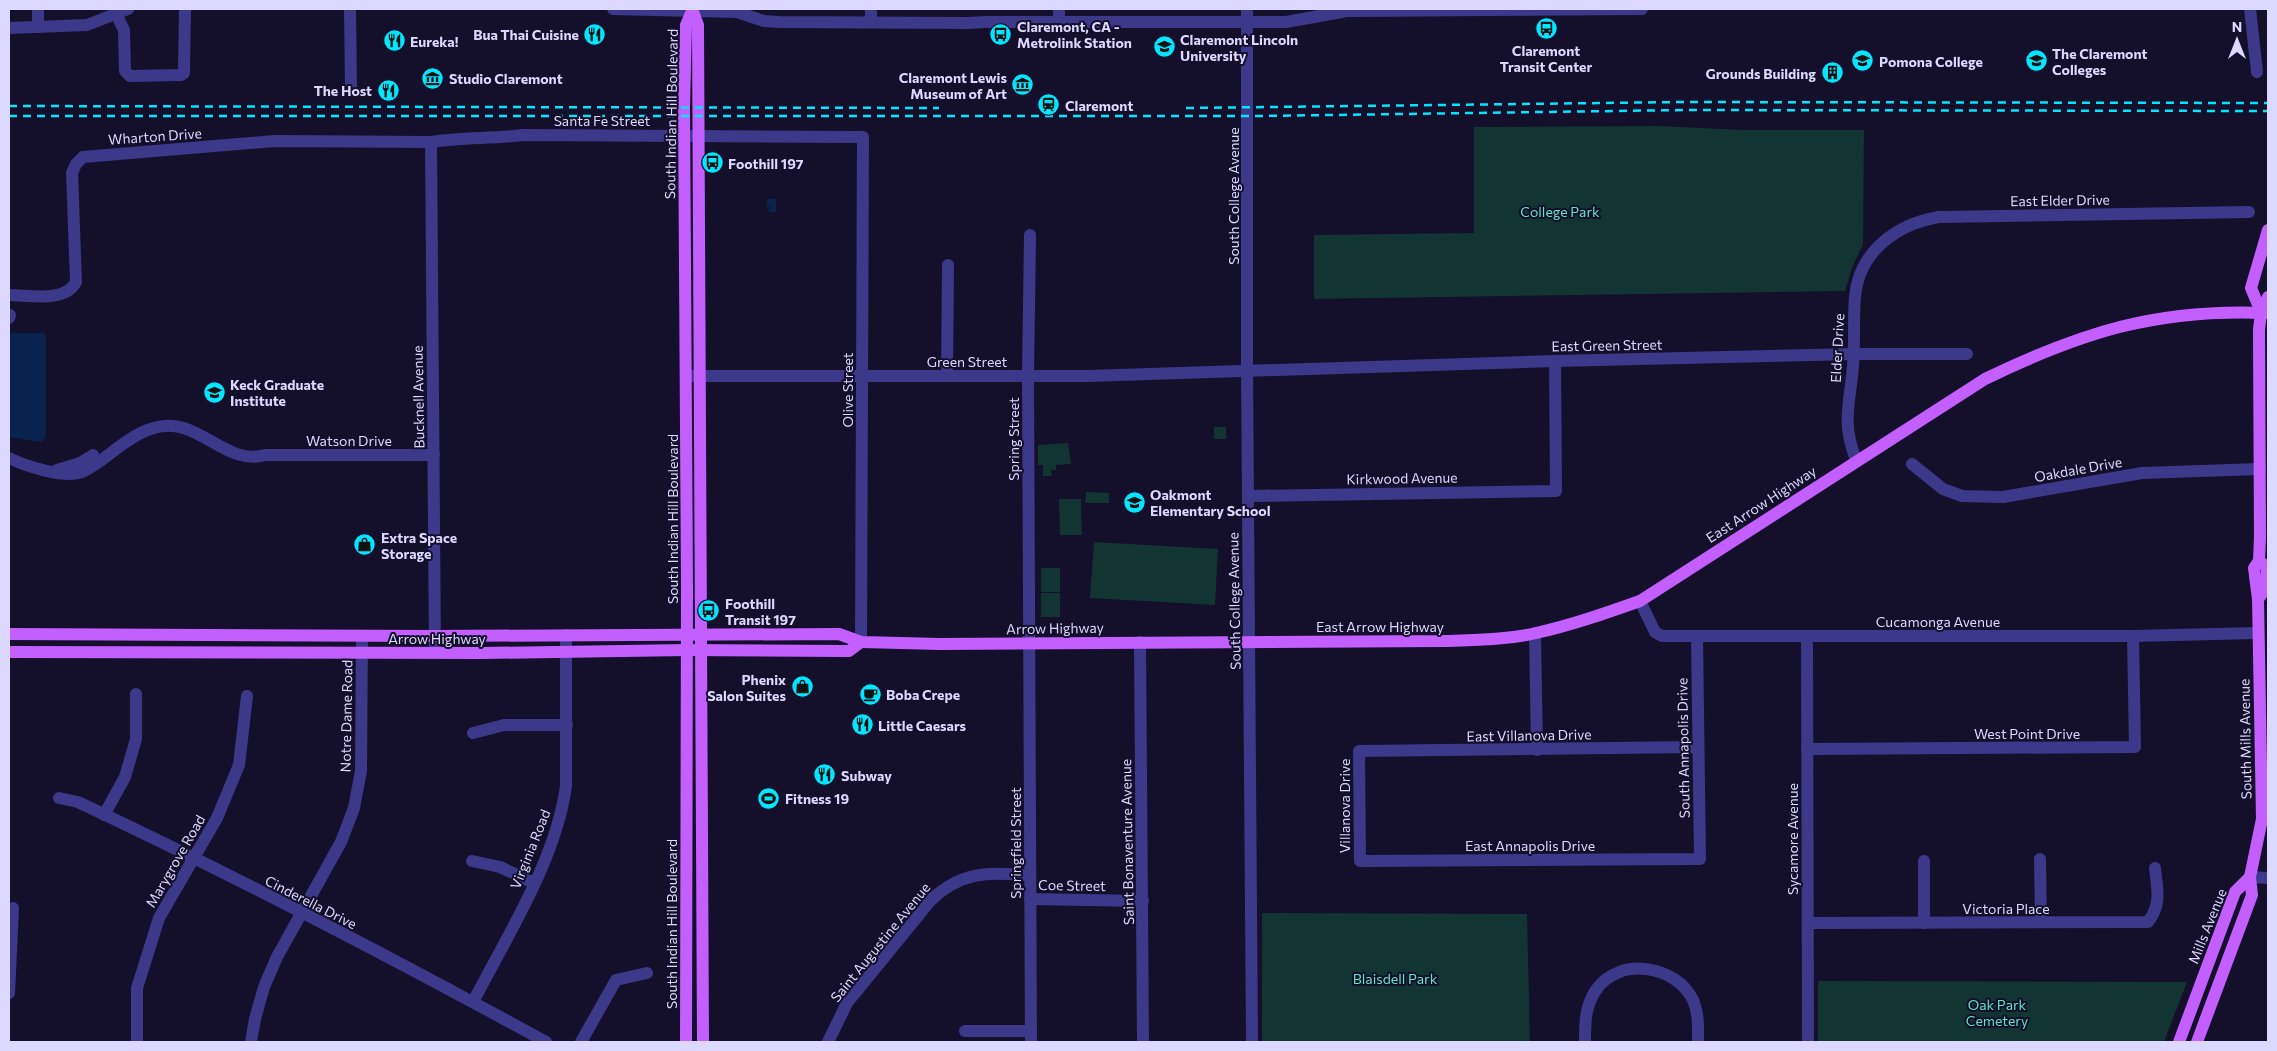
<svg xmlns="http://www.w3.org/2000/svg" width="2277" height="1051" font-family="Commissioner,sans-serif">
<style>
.green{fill:#123433}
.water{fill:#0a234e}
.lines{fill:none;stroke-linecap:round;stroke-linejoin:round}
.minor{stroke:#3c398b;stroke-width:12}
.major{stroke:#c45fff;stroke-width:12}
.rail{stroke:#04e5ff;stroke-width:2.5;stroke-dasharray:8 6;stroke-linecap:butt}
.labels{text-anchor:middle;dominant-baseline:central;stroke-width:4;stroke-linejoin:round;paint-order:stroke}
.poi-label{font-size:14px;font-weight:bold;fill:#ddd8ff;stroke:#140f2a;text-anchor:start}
.street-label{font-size:14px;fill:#ddd8ff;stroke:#140f2a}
.park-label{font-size:14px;fill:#5ee5c4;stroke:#140f2a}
</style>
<rect width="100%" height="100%" fill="#140f2a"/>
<!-- green -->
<g class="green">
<path d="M1658,126L1744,130H1864L1863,244L1852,268L1845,291L1314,299V235L1474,233V127Z"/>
<rect x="1214" y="427" width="12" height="12"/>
<path d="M1068,443L1071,464L1056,465V470H1051L1052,476H1043V465H1038V445Z"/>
<path d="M1086,492L1109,493V503H1085Z"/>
<path d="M1059,499H1081L1082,535H1060Z"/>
<path d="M1094,542L1218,549L1215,605L1090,598Z"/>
<rect x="1041" y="568" width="19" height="24"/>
<rect x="1041" y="593" width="19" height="24"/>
<path d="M1262,913L1527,914L1530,1042H1262Z"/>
<path d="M1818,981L2187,982L2164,1042H1818Z"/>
</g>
<!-- water -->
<g class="water">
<path d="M767,199H776V212H770L768,210L770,207L767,206Z"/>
<path d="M12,333H43L46,335V431L45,437L42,442L9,437V336Z"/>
</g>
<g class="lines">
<!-- minor -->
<g class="minor">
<path d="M38,9V27"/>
<path d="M350,9L351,87"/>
<path d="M613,9L737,12L764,21L779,22L967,23L986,22H1286L1347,11L1642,9"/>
<path d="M1247,9V369L1252,1042"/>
<path d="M2250,9L2257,72"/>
<path d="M116,14L124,30L125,71L130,76L181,75L184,73L185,9"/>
<path d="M871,22V9"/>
<path d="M1059,22V9"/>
<path d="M9,28L87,25L128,9"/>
<path d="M431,142L435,652"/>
<path d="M1030,235L1028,376L1031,1042"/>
<path d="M9,295C30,295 65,303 76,282L72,173L76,164L83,157L275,141L431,142C462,137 492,139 523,135L863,137L861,642"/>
<path d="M9,318L10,315"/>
<path d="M947,375L948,265"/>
<path d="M686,376H1088L1555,361L1854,354H1967"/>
<path d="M9,458C25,466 65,479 82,472C97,465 110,453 123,444C136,435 149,427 165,426C202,423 228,466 265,455H434"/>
<path d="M1856,460C1841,421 1850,404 1853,366C1855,343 1853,320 1855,297C1859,251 1897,224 1939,217L2249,212"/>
<path d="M1912,464L1943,489L1962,496L2003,497L2142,473L2260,469"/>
<path d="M57,470L80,463L93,455"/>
<path d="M1249,496L1556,491L1555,361"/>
<path d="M1640,601L1655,632L1662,636H2133L2257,633"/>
<path d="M1535,633L1537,750"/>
<path d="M1807,636L1808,1042"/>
<path d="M1697,637L1700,859L1360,861L1359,751L1698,747"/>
<path d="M1140,642L1143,1042"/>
<path d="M473,733L504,725H567"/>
<path d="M1807,749L2135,747L2133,636"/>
<path d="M59,798L78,802C237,877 393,958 546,1042"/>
<path d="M104,815L125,777L136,739V694"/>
<path d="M2040,859L2041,922"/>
<path d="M472,861L500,867L534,883"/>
<path d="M2250,877L2268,878"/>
<path d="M1030,899L1143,901"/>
<path d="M1808,923L2148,922C2162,904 2157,889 2155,868"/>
<path d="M1924,923V861"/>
<path d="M9,993L13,908"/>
<path d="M473,1002C507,936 556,860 566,786V635"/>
<path d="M965,1031H1031"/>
<path d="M137,1042V988L159,918L217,818L239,765L247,696"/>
<path d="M251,1042L255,1019L264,987L277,957L341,842L354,808L361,771L362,636"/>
<path d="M581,1042L616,980L647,973"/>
<path d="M828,1042L847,1003L931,900C963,870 989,873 1030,875"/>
<path d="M1585,1042C1585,1023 1585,1006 1596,990C1619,956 1676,965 1693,1000C1699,1014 1698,1028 1698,1042"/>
</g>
<!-- major -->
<g class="major">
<path d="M692,9L698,25L703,1042"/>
<path d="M2261,312L2251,288L2268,230"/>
<path d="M2258,599C2267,589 2267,581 2267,567L2259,561"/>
<path d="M9,634L434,636L839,634L861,642L940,644L1443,641C1474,640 1506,640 1536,633C1572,625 1606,613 1640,601L1985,379C2082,332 2158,308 2268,313"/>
<path d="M9,652L484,653L687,650L849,651L861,642"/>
<path d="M686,1042L687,588L684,107L686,25L692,11"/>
<path d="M2179,1042L2235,892L2250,877"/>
<path d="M2197,1042L2252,895L2250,877L2262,819L2258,599L2254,568L2259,561L2260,537L2259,330L2261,312L2268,297"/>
</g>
<!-- rail -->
<g class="rail">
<path d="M9,106L939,108"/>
<path d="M1186,108L1686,102L2268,103"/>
<path d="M9,116H1260L1685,110L2268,111"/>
</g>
</g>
<!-- icons -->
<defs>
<symbol id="bus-disc" viewBox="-11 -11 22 22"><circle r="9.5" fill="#04e5ff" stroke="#140f2a"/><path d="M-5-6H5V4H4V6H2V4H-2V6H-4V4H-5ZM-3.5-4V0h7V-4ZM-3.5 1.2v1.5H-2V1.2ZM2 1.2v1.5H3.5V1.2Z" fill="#111"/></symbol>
<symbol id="restaurant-disc" viewBox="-11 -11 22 22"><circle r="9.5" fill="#04e5ff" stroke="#140f2a"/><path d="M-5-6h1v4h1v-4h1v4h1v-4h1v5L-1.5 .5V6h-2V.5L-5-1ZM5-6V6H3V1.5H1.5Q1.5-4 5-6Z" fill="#111"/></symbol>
<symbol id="university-disc" viewBox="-11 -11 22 22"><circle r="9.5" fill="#04e5ff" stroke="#140f2a"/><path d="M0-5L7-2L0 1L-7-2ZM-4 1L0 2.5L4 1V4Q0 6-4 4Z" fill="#111"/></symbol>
<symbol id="building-disc" viewBox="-11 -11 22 22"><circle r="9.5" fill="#04e5ff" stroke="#140f2a"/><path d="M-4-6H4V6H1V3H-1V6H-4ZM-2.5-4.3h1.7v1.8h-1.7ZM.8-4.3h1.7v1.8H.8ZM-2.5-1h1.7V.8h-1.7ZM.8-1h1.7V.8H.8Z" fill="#111"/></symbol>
<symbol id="museum-disc" viewBox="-11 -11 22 22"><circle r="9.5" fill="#04e5ff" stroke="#140f2a"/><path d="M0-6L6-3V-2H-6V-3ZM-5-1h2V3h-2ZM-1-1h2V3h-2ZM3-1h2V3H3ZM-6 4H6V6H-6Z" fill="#111"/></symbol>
<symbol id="station-disc" viewBox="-11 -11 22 22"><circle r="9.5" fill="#04e5ff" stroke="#140f2a"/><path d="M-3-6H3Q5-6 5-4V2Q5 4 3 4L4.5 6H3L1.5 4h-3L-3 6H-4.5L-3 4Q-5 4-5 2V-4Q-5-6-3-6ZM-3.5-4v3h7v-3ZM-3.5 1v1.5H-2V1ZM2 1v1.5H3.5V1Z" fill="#111"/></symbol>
<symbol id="school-disc" viewBox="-11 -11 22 22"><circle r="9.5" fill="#04e5ff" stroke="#140f2a"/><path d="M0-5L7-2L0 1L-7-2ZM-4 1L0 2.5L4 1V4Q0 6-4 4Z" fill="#111"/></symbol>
<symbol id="shop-disc" viewBox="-11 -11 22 22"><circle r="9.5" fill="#04e5ff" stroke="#140f2a"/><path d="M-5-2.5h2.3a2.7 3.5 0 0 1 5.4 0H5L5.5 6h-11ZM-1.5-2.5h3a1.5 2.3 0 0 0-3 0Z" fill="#111"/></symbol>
<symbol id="cafe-disc" viewBox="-11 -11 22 22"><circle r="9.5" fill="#04e5ff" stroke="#140f2a"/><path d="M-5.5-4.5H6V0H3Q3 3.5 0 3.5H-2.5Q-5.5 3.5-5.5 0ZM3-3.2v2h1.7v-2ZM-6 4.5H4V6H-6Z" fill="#111"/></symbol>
<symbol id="stadium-disc" viewBox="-11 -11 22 22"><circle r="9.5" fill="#04e5ff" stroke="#140f2a"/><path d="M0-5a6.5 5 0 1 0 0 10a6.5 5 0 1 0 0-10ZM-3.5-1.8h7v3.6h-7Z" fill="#111"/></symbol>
</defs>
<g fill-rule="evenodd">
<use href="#bus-disc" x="1534" y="16" width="25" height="25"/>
<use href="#restaurant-disc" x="582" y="22" width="25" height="25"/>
<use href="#bus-disc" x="988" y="22" width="25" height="25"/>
<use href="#restaurant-disc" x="382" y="28" width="25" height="25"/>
<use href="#university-disc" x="1152" y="34" width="25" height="25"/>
<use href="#university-disc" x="1850" y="48" width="25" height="25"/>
<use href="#university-disc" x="2024" y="48" width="25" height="25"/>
<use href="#building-disc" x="1820" y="60" width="25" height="25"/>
<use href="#museum-disc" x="420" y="66" width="25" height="25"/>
<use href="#museum-disc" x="1010" y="72" width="25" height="25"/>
<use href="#restaurant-disc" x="376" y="78" width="25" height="25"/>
<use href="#station-disc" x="1036" y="92" width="25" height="25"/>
<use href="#bus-disc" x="700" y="150" width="25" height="25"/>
<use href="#university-disc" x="202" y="380" width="25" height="25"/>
<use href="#school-disc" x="1122" y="490" width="25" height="25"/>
<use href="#shop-disc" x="352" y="532" width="25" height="25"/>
<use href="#bus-disc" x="696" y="598" width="25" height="25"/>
<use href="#shop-disc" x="790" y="674" width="25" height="25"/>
<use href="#cafe-disc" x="858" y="682" width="25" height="25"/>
<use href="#restaurant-disc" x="850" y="712" width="25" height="25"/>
<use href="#restaurant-disc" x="812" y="762" width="25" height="25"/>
<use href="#stadium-disc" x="756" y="786" width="25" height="25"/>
</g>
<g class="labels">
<!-- poi labels -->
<g class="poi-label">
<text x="1017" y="26">Claremont, CA -<tspan x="1017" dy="16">Metrolink Station</tspan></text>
<text x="579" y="34" text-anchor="end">Bua Thai Cuisine</text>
<text x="1180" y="39">Claremont Lincoln<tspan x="1180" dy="16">University</tspan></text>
<text x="410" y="41">Eureka!</text>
<text x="1546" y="50" text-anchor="middle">Claremont<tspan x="1546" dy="16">Transit Center</tspan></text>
<text x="2052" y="53">The Claremont<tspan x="2052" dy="16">Colleges</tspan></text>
<text x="1879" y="61">Pomona College</text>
<text x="1816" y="73" text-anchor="end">Grounds Building</text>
<text x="1007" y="77" text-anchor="end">Claremont Lewis<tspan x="1007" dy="16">Museum of Art</tspan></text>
<text x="449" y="78">Studio Claremont</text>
<text x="372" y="90" text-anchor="end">The Host</text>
<text x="1065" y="105">Claremont</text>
<text x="728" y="163">Foothill 197</text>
<text x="230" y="384">Keck Graduate<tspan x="230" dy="16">Institute</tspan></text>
<text x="1150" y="494">Oakmont<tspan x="1150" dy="16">Elementary School</tspan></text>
<text x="381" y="537">Extra Space<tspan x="381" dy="16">Storage</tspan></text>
<text x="725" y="603">Foothill<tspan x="725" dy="16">Transit 197</tspan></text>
<text x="786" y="679" text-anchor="end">Phenix<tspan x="786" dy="16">Salon Suites</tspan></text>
<text x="886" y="694">Boba Crepe</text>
<text x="878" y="725">Little Caesars</text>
<text x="841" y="775">Subway</text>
<text x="785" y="798">Fitness 19</text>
</g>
<!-- street labels -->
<g class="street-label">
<text transform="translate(671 114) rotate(-89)">South Indian Hill Boulevard</text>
<text x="602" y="120">Santa Fe Street</text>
<text transform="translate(155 136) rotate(-4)">Wharton Drive</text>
<text transform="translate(1233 196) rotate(-90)">South College Avenue</text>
<text transform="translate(2060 200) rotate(-1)">East Elder Drive</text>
<text transform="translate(1607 345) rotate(-1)">East Green Street</text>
<text transform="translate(1837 348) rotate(-87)">Elder Drive</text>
<text x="967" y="361">Green Street</text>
<text transform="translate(847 390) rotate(-90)">Olive Street</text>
<text transform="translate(418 397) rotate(-91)">Bucknell Avenue</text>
<text transform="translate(1013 439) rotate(-90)">Spring Street</text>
<text x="349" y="440">Watson Drive</text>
<text transform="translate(2078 469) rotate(-10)">Oakdale Drive</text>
<text transform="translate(1402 478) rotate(-1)">Kirkwood Avenue</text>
<text transform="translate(1761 504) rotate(-33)">East Arrow Highway</text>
<text transform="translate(672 519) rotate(-90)">South Indian Hill Boulevard</text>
<text transform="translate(1234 601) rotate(-91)">South College Avenue</text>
<text x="1938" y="621">Cucamonga Avenue</text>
<text x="1380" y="626">East Arrow Highway</text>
<text transform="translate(1055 628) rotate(-1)">Arrow Highway</text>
<text x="437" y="638">Arrow Highway</text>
<text transform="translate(346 716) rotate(-89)">Notre Dame Road</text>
<text x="2027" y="733">West Point Drive</text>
<text transform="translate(1529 735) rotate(-1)">East Villanova Drive</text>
<text transform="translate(2245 739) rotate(-91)">South Mills Avenue</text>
<text transform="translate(1683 748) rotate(-91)">South Annapolis Drive</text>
<text transform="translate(1344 806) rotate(-90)">Villanova Drive</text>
<text transform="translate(1792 839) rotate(-90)">Sycamore Avenue</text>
<text transform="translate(1127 842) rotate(-91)">Saint Bonaventure Avenue</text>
<text transform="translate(1015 843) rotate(-90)">Springfield Street</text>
<text x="1530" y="845">East Annapolis Drive</text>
<text transform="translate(530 849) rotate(-68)">Virginia Road</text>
<text transform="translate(175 861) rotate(-60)">Marygrove Road</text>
<text transform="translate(1072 885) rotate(1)">Coe Street</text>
<text transform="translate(311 902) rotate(27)">Cinderella Drive</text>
<text x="2006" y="908">Victoria Place</text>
<text transform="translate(671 924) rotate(-90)">South Indian Hill Boulevard</text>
<text transform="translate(2207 926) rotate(-68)">Mills Avenue</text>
<text transform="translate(880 942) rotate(-51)">Saint Augustine Avenue</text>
</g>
<!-- park labels -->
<g class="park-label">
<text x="1560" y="211">College Park</text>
<text x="1395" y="978">Blaisdell Park</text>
<text x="1997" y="1004">Oak Park<tspan x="1997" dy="16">Cemetery</tspan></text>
</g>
</g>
<!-- border -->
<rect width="2277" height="1051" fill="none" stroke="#ddd8ff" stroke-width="20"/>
<!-- north arrow -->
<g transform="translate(2237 40)" stroke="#140f2a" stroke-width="4" paint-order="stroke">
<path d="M0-4L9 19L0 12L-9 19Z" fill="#ddd8ff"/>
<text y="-8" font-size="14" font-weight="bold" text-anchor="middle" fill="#ddd8ff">N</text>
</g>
</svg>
